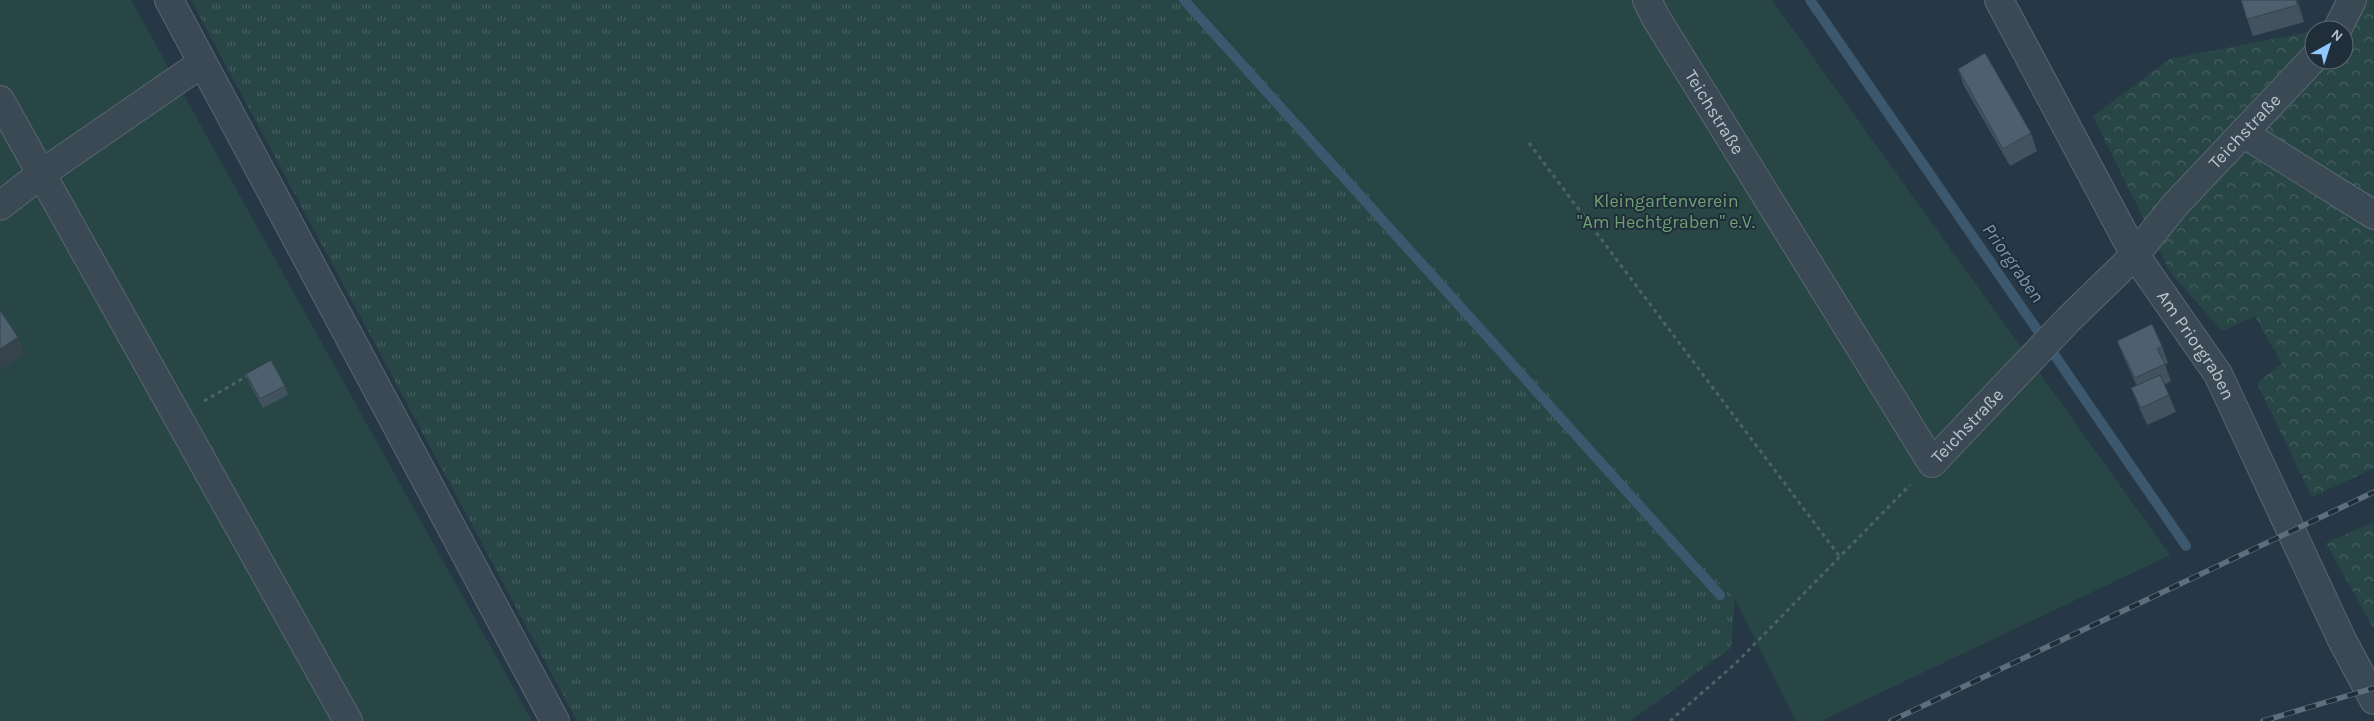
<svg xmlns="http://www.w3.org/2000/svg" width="2374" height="721" font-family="Karla,sans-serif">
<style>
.grass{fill:url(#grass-tufts)}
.forest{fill:url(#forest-crowns)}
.garden{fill:#294646}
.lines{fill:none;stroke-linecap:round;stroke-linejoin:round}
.stream{stroke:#3c586f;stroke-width:10}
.minor-casing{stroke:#5a6772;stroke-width:30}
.path{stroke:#496463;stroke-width:3;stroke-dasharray:4 4;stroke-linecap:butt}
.minor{stroke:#3b4955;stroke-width:28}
.rail-casing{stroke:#5d6e7c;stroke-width:5.5}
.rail{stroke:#202e3a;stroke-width:4;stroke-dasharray:11;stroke-linecap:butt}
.wall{fill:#42535f}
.shaded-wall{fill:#36434d}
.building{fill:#4d606e;stroke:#36434d}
.labels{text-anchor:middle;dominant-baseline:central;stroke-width:4;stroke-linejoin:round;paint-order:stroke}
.street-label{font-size:18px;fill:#b9c4ce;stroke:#202e3a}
.park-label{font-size:18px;fill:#6fa074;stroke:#202e3a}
.water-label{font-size:19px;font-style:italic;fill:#7898b2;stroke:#202e3a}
</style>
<defs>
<pattern id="grass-tufts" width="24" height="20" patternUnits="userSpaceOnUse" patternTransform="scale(1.25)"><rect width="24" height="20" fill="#294646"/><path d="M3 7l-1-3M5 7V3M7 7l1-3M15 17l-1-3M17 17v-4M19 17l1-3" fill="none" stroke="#465f60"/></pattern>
<pattern id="forest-crowns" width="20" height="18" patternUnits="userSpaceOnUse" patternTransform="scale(1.25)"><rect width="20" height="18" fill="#294646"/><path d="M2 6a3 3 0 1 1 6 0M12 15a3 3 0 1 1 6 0" fill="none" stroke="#465f60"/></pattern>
</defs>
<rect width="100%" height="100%" fill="#263846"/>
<!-- grass -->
<path class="grass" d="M191,0H1193L1735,599L1731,648L1630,721H577Z"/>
<!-- forest -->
<g class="forest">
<path d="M2355,0H2374V468L2312,497L2257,383L2282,364L2255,316L2222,331L2170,272L2093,116L2170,59L2314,31V60H2344V30H2316Z"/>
<path d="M2374,522V629L2326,543Z"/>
</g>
<!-- garden -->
<g class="garden">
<path d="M0,0H131L532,721H0Z"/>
<path d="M1193,0H1772L2170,555L1821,721H1796L1735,599Z"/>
</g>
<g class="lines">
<!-- stream -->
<g class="stream">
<path d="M1184,0L1720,595"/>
<path d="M1810,0L2186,546"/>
</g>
<defs>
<g id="minor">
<path d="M169,0L555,721"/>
<path id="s1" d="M1647,0L1656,18L1932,463L2069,319L2135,255L2175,205L2314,58"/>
<path id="s2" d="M1999,0L2135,255L2218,374L2342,640L2374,700"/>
<path d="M2337,30L2352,0"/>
<path d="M0,100L348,721"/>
<path d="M2243,133L2374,215"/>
<path d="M0,206L41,174L202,63"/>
</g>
</defs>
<!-- minor casing -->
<use href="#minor" class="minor-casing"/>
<!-- path -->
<g class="path">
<path d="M1529,143L1840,557"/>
<path d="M204,401L249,375"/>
<path d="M1670,721L1736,663L1910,485"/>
</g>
<!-- minor -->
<use href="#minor" class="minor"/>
<defs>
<g id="rail">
<path d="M1891,721L2374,492"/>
<path d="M2263,721L2374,688"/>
</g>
</defs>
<!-- rail casing -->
<use href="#rail" class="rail-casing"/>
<!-- rail -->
<use href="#rail" class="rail"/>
</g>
<!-- wall -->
<g class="wall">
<path d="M2241,0H2298L2304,22L2253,36L2247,19Z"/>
<path d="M1958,69L2031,133L2037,151L2010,166L1964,86Z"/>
<path d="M2117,341L2162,346L2168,363L2165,365L2171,381L2164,385L2169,395L2176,412L2147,425L2138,405L2131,388L2137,386L2124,358Z"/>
<path d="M246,374L285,386L288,395L263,408L249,383Z"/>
</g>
<!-- shaded-wall -->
<g class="shaded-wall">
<path d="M2296,0H2298L2304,22L2298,5Z"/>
<path d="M18,337L24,354L0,371V349Z"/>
</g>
<!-- building -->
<g class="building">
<path d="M2241,0H2296L2298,5L2247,19Z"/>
<path d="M1985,53L2031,133L2003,149L1958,69Z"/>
<path d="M0,310L18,337L0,349Z"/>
<path d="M2152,324L2162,346L2157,349L2165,364L2135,378L2117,341Z"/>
<path d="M271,360L285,386L260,399L246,374Z"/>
<path d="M2160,375L2169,395L2141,408L2131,388Z"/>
</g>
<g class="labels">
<!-- street labels -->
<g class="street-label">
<text stroke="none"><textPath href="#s1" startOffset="131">Teichstraße</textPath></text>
<text stroke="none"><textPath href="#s1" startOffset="1000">Teichstraße</textPath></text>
<text stroke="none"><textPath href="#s2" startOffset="398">Am Priorgraben</textPath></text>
<text stroke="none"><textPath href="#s1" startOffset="595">Teichstraße</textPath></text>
</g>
<!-- park labels -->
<g class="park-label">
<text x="1666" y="201">Kleingartenverein<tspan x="1666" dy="21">"Am Hechtgraben" e.V.</tspan></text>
</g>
<!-- water labels -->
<g class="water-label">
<text transform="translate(2013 263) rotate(55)">Priorgraben</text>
</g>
</g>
<!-- north arrow -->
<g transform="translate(2329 45) rotate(39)"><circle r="24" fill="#202e3a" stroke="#5d6a75"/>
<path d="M0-4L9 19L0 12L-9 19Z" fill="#8fc8fd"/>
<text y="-8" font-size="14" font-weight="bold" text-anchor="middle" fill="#b9c4ce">N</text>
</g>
</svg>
